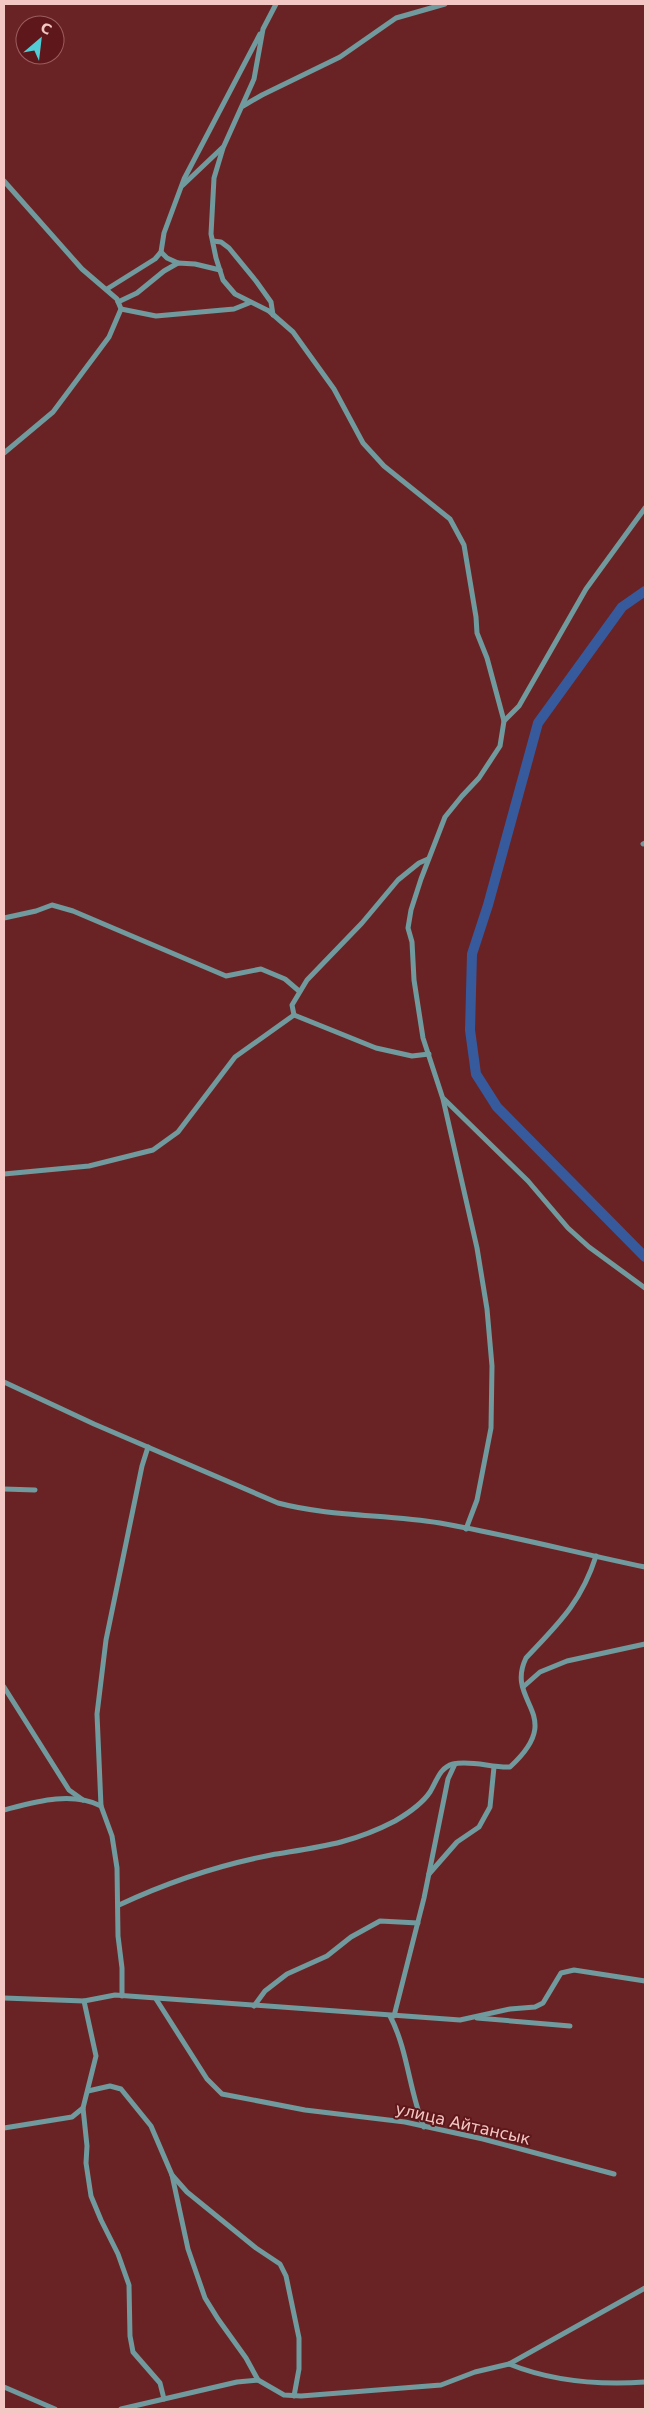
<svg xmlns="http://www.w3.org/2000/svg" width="649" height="2413" font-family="'DejaVu Sans',sans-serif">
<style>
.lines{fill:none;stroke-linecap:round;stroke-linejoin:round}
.canal{stroke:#375a9d;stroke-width:10}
.minor{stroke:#709a9d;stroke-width:5}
.labels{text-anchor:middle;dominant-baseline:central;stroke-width:4;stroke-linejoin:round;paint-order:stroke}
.street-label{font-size:16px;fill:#f3c7c4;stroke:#5e171a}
</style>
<rect width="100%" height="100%" fill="#6a2324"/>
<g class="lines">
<!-- canal -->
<path class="canal" d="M645,591L622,607L538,723L488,905L472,954L470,1030L476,1074L497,1107L645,1257"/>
<!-- minor -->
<g class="minor">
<path d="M276,4L263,29L254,79L223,148L214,178L211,234L216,258L223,280L235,294L269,311L293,332L334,389L363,443L384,466L450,519L464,545L476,617L477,633L487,658L504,721"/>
<path d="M243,106L262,95L340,57L396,18L445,4"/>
<path d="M4,181L82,269L117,299L121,309L109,337L53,412L4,453"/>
<path d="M183,185L222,148"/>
<path d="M213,241L221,242L229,248L256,281L271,302L273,315"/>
<path d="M161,252L167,258L178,263"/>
<path d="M107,289L155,259L161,252L164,233L184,179L260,34"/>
<path d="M118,302L137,293L164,271L178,263L195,264L220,270"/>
<path d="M121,309L156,316L234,309L249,303"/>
<path d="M643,844L645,843"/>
<path d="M4,918L36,911L52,905L73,911L226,976L261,969L285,979L299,991"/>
<path d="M294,1015L292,1005L307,980L362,923L398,880L419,863L428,859"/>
<path d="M294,1015L376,1048L412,1056L429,1054"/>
<path d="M444,1099L528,1181L568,1228L589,1247L645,1288"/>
<path d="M4,1174L89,1166L153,1150L178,1132L235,1057L294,1015"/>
<path d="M4,1382L94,1424L278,1503C331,1517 387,1514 440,1523C509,1535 577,1553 645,1567"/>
<path d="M4,1489L35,1490"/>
<path d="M466,1529L477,1500L491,1428L492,1366L487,1309L477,1248L443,1099L423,1038L414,980L412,942L408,928L411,910L421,879L445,817L462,796L479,778L500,746L504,721L519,706L586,589L645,508"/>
<path d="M4,1687L69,1790L83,1800"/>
<path d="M523,1687L540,1672L567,1661L645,1644"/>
<path d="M4,1810C35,1802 71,1791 101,1806"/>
<path d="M429,1874L457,1842L479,1827L490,1807L494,1767"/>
<path d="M119,1905C166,1883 219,1865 271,1855C318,1847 351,1844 395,1821C407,1814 422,1804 430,1792C437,1781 439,1768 453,1764C472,1760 492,1768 510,1767C568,1714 504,1703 526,1658C558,1624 581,1603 596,1556"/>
<path d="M122,1996V1968L118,1936L117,1868L112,1836L101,1806L97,1714L106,1640L142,1466L148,1447"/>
<path d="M4,1998L84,2001L115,1995L460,2020L510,2009L535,2007L543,2003L561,1973L574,1970L645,1981"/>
<path d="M156,1999L207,2079L222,2094L305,2110L405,2122L483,2139L614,2174"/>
<path d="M84,2001L96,2056L83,2108L87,2146L86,2163L91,2196L101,2220L118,2254L129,2285L130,2336L133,2352L160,2383L164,2399"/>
<path d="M254,2006L265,1991L287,1974L327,1956L351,1937L380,1921L418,1923"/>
<path d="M390,2016C408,2050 409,2091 424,2127"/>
<path d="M394,2016L424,1898L448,1779L455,1764"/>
<path d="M477,2018L570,2026"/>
<path d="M88,2091L110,2086L121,2089L151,2126L172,2175L188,2249L205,2298L218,2319L246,2358L258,2380"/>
<path d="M4,2128L72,2117L83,2108"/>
<path d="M172,2175L187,2192L256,2248L280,2264L286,2276L299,2338V2369L294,2396"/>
<path d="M509,2364C551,2381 601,2385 645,2382"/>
<path d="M4,2387L55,2409"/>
<path d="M121,2409L237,2382L258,2380L284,2395L301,2396L441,2385L475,2372L509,2364L645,2288"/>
</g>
</g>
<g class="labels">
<!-- street labels -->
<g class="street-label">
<text transform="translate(463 2124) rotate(13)">улица Айтансык</text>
</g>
</g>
<!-- border -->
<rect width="649" height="2413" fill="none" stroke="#f3c7c4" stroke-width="10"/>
<!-- north arrow -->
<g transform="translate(40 40) rotate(28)"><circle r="24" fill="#5e171a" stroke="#9a5d5e"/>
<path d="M0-4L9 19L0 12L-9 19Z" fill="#52ccd5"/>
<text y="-8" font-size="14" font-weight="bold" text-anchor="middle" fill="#f3c7c4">С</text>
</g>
</svg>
